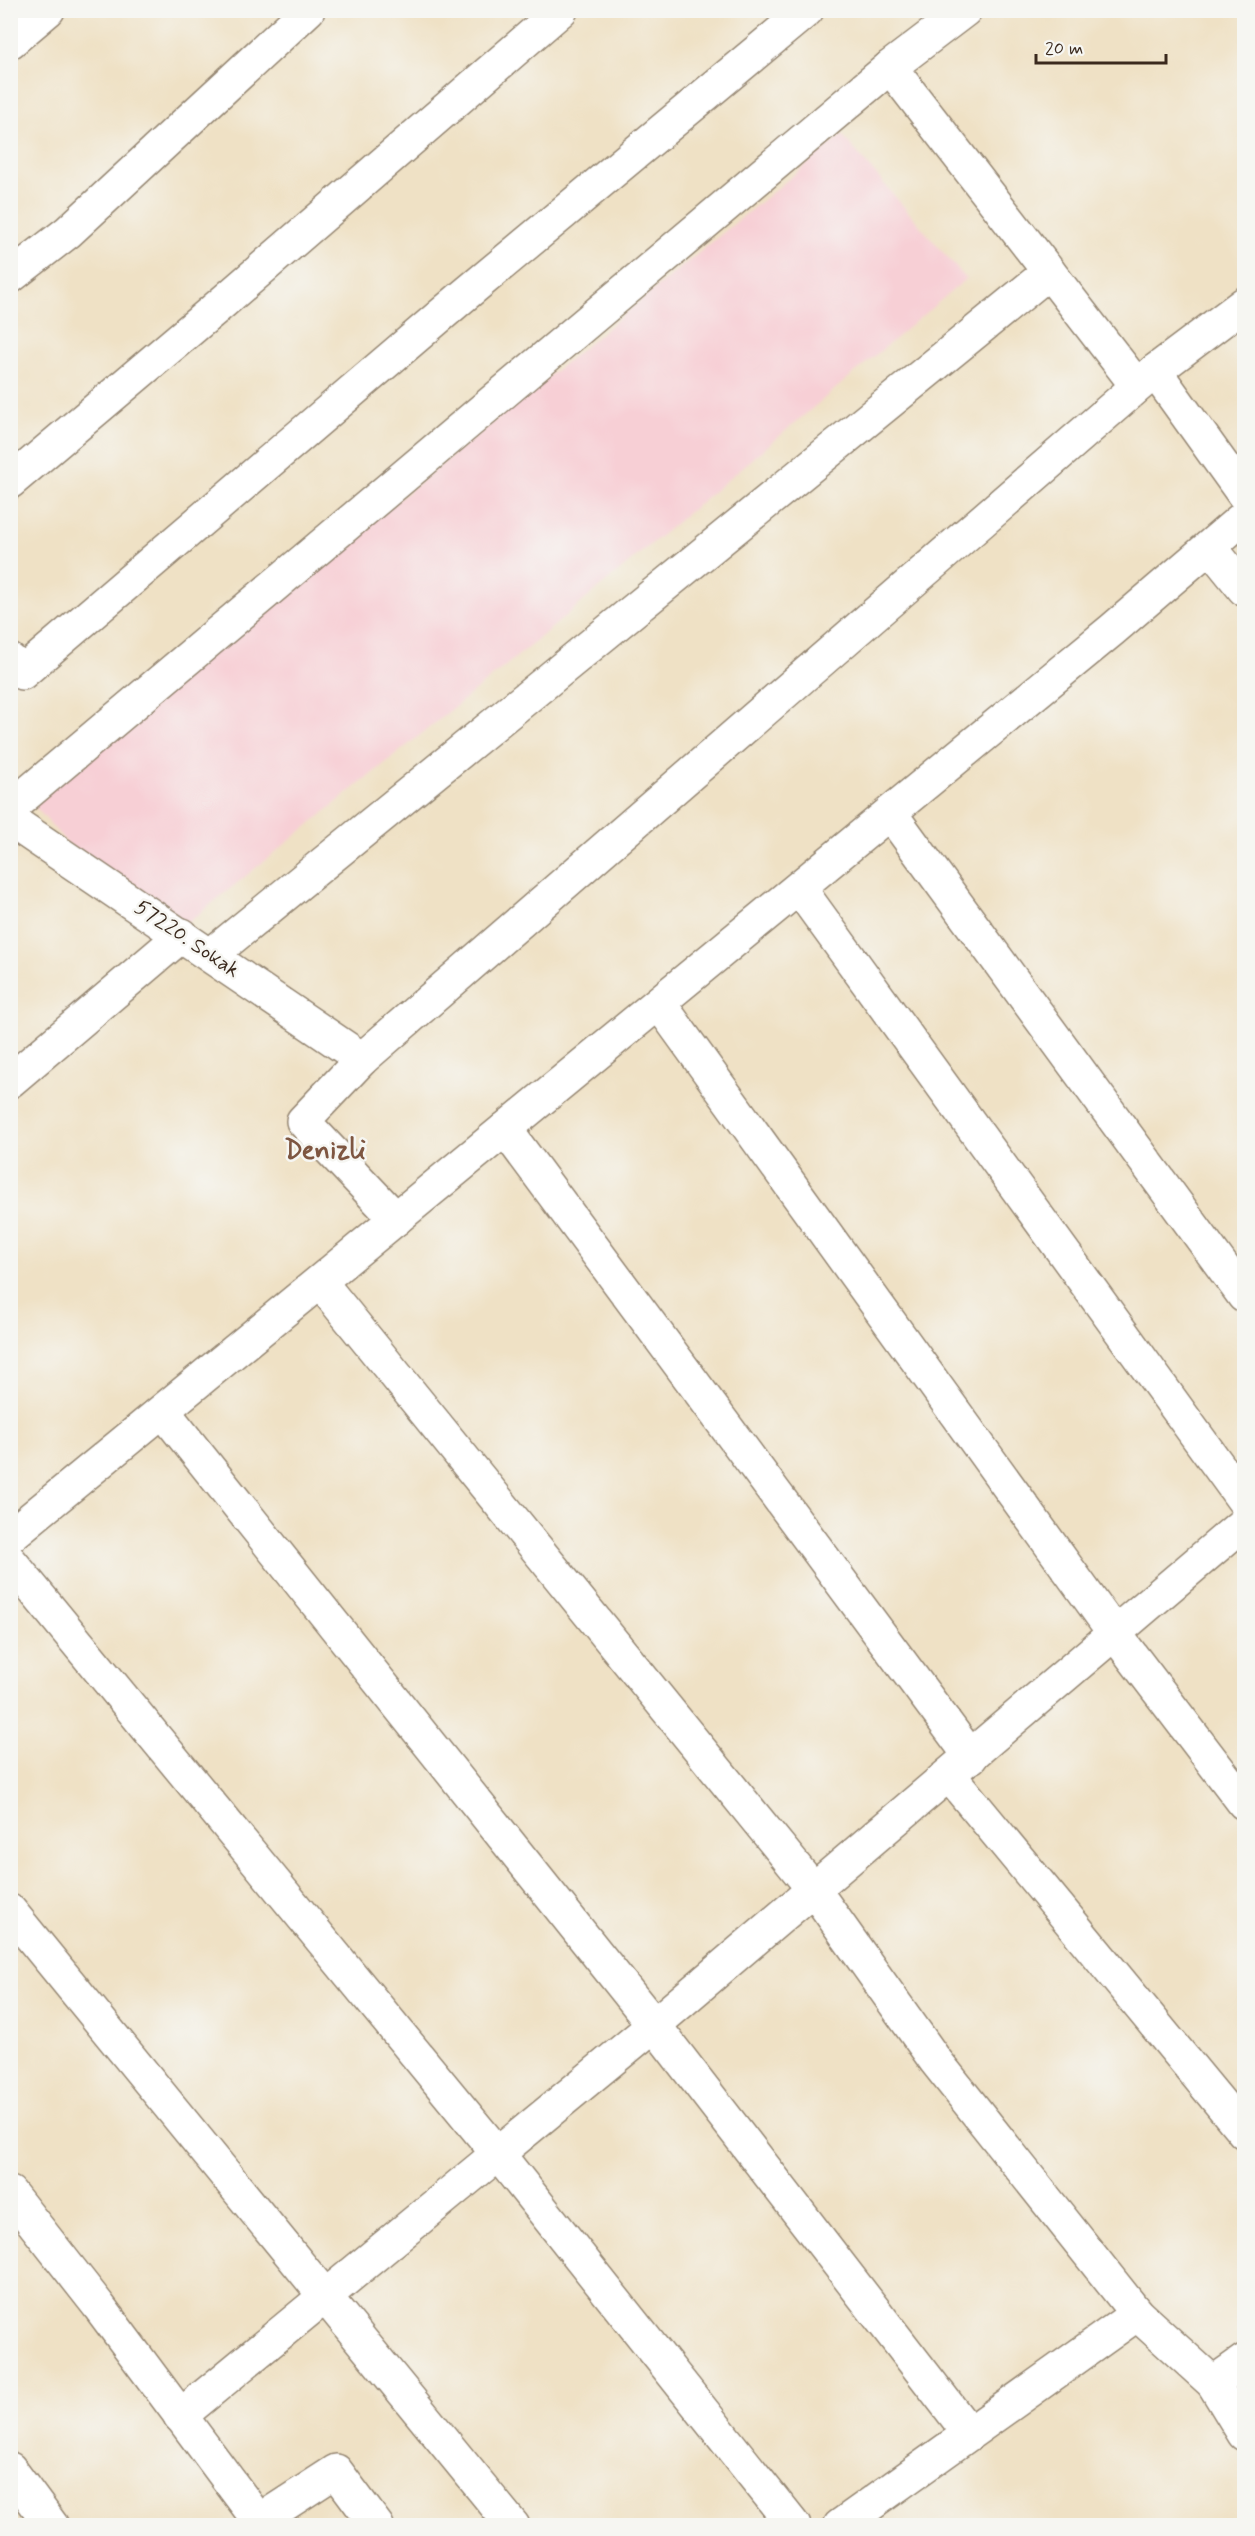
<svg xmlns="http://www.w3.org/2000/svg" width="1255" height="2536" font-family="Mynerve,sans-serif">
<style>
.built{fill:#f7cfd5}
.lines{fill:none;stroke-linecap:round;stroke-linejoin:round}
.minor-casing{stroke:#958672;stroke-width:36}
.minor{stroke:#fff;stroke-width:33}
.labels{text-anchor:middle;dominant-baseline:central;stroke-width:5;stroke-linejoin:round;paint-order:stroke}
.street-label{font-size:21px;fill:#3b2a1e;stroke:#f6f6f2}
.district-label{font-size:27px;font-weight:bold;fill:#7e5641;stroke:#f6f6f2}
</style>
<rect width="100%" height="100%" fill="#f6f6f2"/>
<filter id="ink" filterUnits="userSpaceOnUse"><feTurbulence type="fractalNoise" baseFrequency=".0167" numOctaves="2"/><feDisplacementMap in="SourceGraphic" scale="12" xChannelSelector="R" yChannelSelector="G"/><feConvolveMatrix kernelMatrix="1 2 1 2 8 2 1 2 1" color-interpolation-filters="sRGB"/></filter>
<filter id="wash" filterUnits="userSpaceOnUse"><feTurbulence type="fractalNoise" baseFrequency=".008" numOctaves="4" result="noise"/><feDisplacementMap in="SourceGraphic" scale="24" xChannelSelector="R" yChannelSelector="G"/><feGaussianBlur stdDeviation="1.35" result="paint"/><feColorMatrix in="noise" values="0 0 0 0 0 0 0 0 0 0 0 0 0 0 0 0 0 1.4 0 .05"/><feComposite in="paint" operator="in"/></filter>
<g filter="url(#wash)">
<rect width="100%" height="100%" fill="#efe1c5"/>
<!-- built -->
<path class="built" d="M842,135L966,279L530,646L158,947L31,802Z"/>
</g>
<g filter="url(#ink)">
<g class="lines">
<defs>
<g id="minor">
<path d="M10,42L48,10"/>
<path d="M1049,272L1137,386"/>
<path d="M10,277L68,232L308,10"/>
<path d="M1155,371L1244,304"/>
<path d="M10,482L222,303L561,10"/>
<path d="M1210,547L1244,589"/>
<path d="M10,660L22,673L461,298L807,10"/>
<path d="M10,808L890,67L965,10"/>
<path d="M890,813L1244,1296"/>
<path d="M10,820L362,1059"/>
<path d="M799,888L1244,1501"/>
<path d="M211,955L1049,272L890,67"/>
<path d="M659,1003L1115,1634L1244,1803"/>
<path d="M10,1081L182,935"/>
<path d="M505,1129L971,1757"/>
<path d="M396,1219L303,1121L362,1059L1155,371L1244,495"/>
<path d="M320,1282L814,1890L935,2060L1137,2314L1213,2383L1244,2434"/>
<path d="M163,1411L654,2025L969,2433"/>
<path d="M10,1536L1112,630L1244,517"/>
<path d="M10,1561L498,2154L794,2526"/>
<path d="M949,1775L1244,2132"/>
<path d="M10,1911L513,2526"/>
<path d="M10,2193L98,2305L259,2521"/>
<path d="M1213,2383L1244,2361"/>
<path d="M180,2416L654,2025L1244,1523"/>
<path d="M10,2469L52,2526"/>
<path d="M255,2526L259,2521L336,2471L377,2526"/>
<path d="M840,2526L1137,2314"/>
</g>
</defs>
<!-- minor casing -->
<use href="#minor" class="minor-casing"/>
<!-- minor -->
<use href="#minor" class="minor"/>
</g>
</g>
<g class="labels">
<!-- street labels -->
<g class="street-label">
<text transform="translate(187 939) rotate(34)">57220. Sokak</text>
</g>
<!-- district labels -->
<g class="district-label">
<text x="325" y="1150">Denizli</text>
</g>
</g>
<!-- margin -->
<rect width="1255" height="2536" fill="none" stroke="#f6f6f2" stroke-width="36"/>
<!-- scale -->
<path d="M1036 54v9h130v-9" fill="none" stroke="#3b2a1e" stroke-width="3"/>
<text x="1045" y="54" font-size="18" fill="#3b2a1e" stroke="#f6f6f2" stroke-width="4.5" paint-order="stroke">20 m</text>
</svg>
